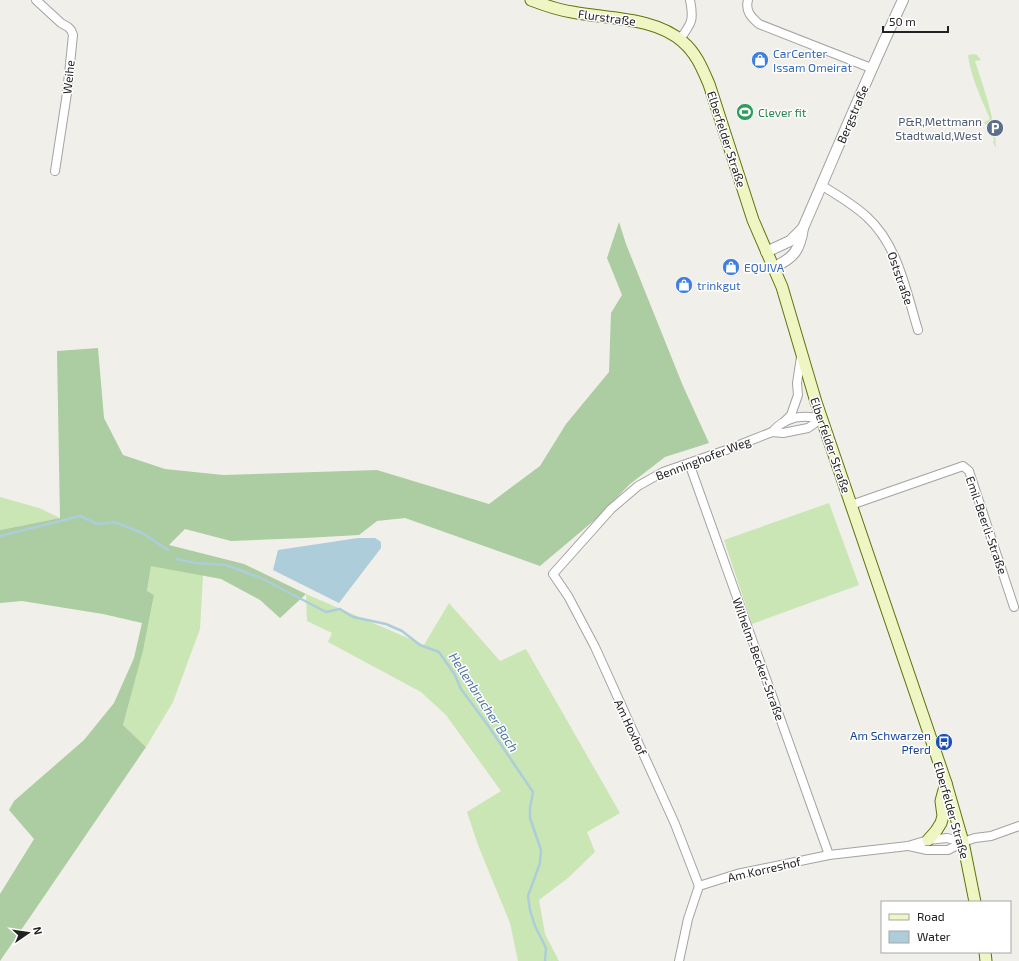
<svg xmlns="http://www.w3.org/2000/svg" width="1019" height="961" font-family="'Exo 2',sans-serif">
<style>
.grass{fill:#c9e6b4}
.forest{fill:#abcda1}
.water{fill:#adcddb}
.lines{fill:none;stroke-linecap:round;stroke-linejoin:round}
.stream{stroke:#adcddb;stroke-width:2.5}
.minor-casing{stroke:#a3a3a3;stroke-width:10}
.tertiary-casing{stroke:#a3a3a3;stroke-width:12}
.secondary-casing{stroke:#60730e;stroke-width:13}
.minor{stroke:#fff;stroke-width:8}
.tertiary{stroke:#fff;stroke-width:10}
.secondary{stroke:#eff6c3;stroke-width:11}
.labels{text-anchor:middle;dominant-baseline:central;stroke-width:3;stroke-linejoin:round;paint-order:stroke}
.street-label{font-size:12px;fill:#222;stroke:#fff}
.shop-label{font-size:12px;fill:#366cbe;stroke:#fff;text-anchor:start}
.leisure-label{font-size:12px;fill:#27864d;stroke:#fff;text-anchor:start}
.service-label{font-size:12px;fill:#4e5e75;stroke:#fff;text-anchor:end}
.transit-label{font-size:12px;fill:#164399;stroke:#fff;text-anchor:end}
.water-label{font-size:13px;font-style:italic;fill:#5174a3;stroke:#fff}
</style>
<rect width="100%" height="100%" fill="#f1efe9"/>
<!-- grass -->
<g class="grass">
<path d="M974,54L977,55L981,60L975,61C984,89 995,118 996,148L993,142L994,140L992,134V126L985,124L984,122L990,119C981,98 971,78 968,55Z"/>
<path d="M0,497L39,508L60,518L0,530Z"/>
<path d="M829,503L859,585L752,624L724,540Z"/>
<path d="M151,565L203,575L200,629L173,702L146,747L123,725L143,651L154,595L147,592Z"/>
<path d="M306,594L424,645L449,603L500,661L526,649L620,813L587,832L595,852L568,878L539,900L545,934L559,961H518L510,923L478,845L467,812L501,791L446,715L421,692L328,642L332,633L307,621Z"/>
</g>
<!-- forest -->
<path class="forest" d="M619,222L626,244L683,386L709,443L665,457L630,484L597,518L540,566L405,518L377,521L359,535L305,538L231,541L185,529L169,545L244,564L306,594L280,618L260,600L221,579L151,566L147,591L154,595L143,651L123,725L146,747L0,961V894L34,839L9,810L14,801L84,740L114,703L134,658L142,623L103,614L22,601L0,603V530L60,518L57,351L98,348L104,418L123,455L165,469L223,475L377,470L489,504L540,466L566,424L609,372L611,313L622,295L607,258Z"/>
<!-- water -->
<path class="water" d="M358,538H375L381,542V548L339,603L273,570L278,550Z"/>
<g class="lines">
<!-- stream -->
<g class="stream">
<path d="M0,536L80,516L97,524L115,522L142,533L168,550"/>
<path d="M177,559L196,563L226,565L261,578L326,612L340,609L353,617L386,624L402,631L420,645L439,652L455,675L461,689L487,724L533,792L530,808V818L541,850L540,863L528,896L530,910L535,926L546,948L545,961"/>
</g>
<defs>
<g id="minor">
<path d="M36,0L61,23L68,27L71,30L73,35L67,93L55,171"/>
<path d="M748,0C745,11 751,17 759,24L871,68"/>
<path d="M680,39C692,23 694,20 690,0"/>
<path d="M821,185C837,195 853,204 867,217C898,245 906,291 918,330"/>
<path d="M784,422L791,415L798,395L797,383L801,357"/>
<path d="M772,432C785,417 803,414 821,419"/>
<path d="M689,463L829,855"/>
<path d="M851,505L963,466L969,471L1014,607"/>
<path d="M909,846L927,850H948L963,842L975,838L991,836L1019,826"/>
<path d="M699,886L675,824L595,647L568,596L553,574L611,509L638,486L663,472L729,449L772,432L783,433L808,428L821,419"/>
<path d="M699,886L737,874L829,855L908,846L928,840L947,838L963,842"/>
<path d="M679,961L688,919L699,886"/>
</g>
<g id="tertiary">
<path d="M766,252L790,241L803,228"/>
<path d="M774,267C794,258 800,250 803,228C836,152 868,75 903,0"/>
</g>
<g id="secondary">
<path d="M531,0C544,5 559,10 572,12C608,19 655,17 683,42C696,53 702,68 709,84L753,220L782,287L816,402L946,783L963,842L975,902"/>
<path d="M928,840L936,831L941,823L943,816L941,801L946,783"/>
<path d="M985,952L986,961"/>
</g>
</defs>
<!-- minor casing -->
<use href="#minor" class="minor-casing"/>
<!-- tertiary casing -->
<use href="#tertiary" class="tertiary-casing"/>
<!-- secondary casing -->
<use href="#secondary" class="secondary-casing"/>
<!-- minor -->
<use href="#minor" class="minor"/>
<!-- tertiary -->
<use href="#tertiary" class="tertiary"/>
<!-- secondary -->
<use href="#secondary" class="secondary"/>
</g>
<!-- icons -->
<defs>
<symbol id="shop-disc" viewBox="-11 -11 22 22"><circle r="9.5" fill="#3f7fe0" stroke="#fff"/><path d="M-5-2.5h2.3a2.7 3.5 0 0 1 5.4 0H5L5.5 6h-11ZM-1.5-2.5h3a1.5 2.3 0 0 0-3 0Z" fill="#fff"/></symbol>
<symbol id="stadium-disc" viewBox="-11 -11 22 22"><circle r="9.5" fill="#2e9e5b" stroke="#fff"/><path d="M0-5a6.5 5 0 1 0 0 10a6.5 5 0 1 0 0-10ZM-3.5-1.8h7v3.6h-7Z" fill="#fff"/></symbol>
<symbol id="parking-disc" viewBox="-11 -11 22 22"><circle r="9.5" fill="#5c6f8a" stroke="#fff"/><path d="M-3.5-5.5H1a3.5 3.5 0 0 1 0 7H-1V5.5H-3.5ZM-1-3.4V-.6H.8a1.4 1.4 0 0 0 0-2.8Z" fill="#fff"/></symbol>
<symbol id="bus-disc" viewBox="-11 -11 22 22"><circle r="9.5" fill="#1a4fb4" stroke="#fff"/><path d="M-5-6H5V4H4V6H2V4H-2V6H-4V4H-5ZM-3.5-4V0h7V-4ZM-3.5 1.2v1.5H-2V1.2ZM2 1.2v1.5H3.5V1.2Z" fill="#fff"/></symbol>
</defs>
<g fill-rule="evenodd">
<use href="#shop-disc" x="750" y="50" width="20" height="20"/>
<use href="#stadium-disc" x="735" y="102" width="20" height="20"/>
<use href="#parking-disc" x="985" y="118" width="20" height="20"/>
<use href="#shop-disc" x="721" y="257" width="20" height="20"/>
<use href="#shop-disc" x="674" y="275" width="20" height="20"/>
<use href="#bus-disc" x="934" y="732" width="20" height="20"/>
</g>
<g class="labels">
<!-- street labels -->
<g class="street-label">
<text transform="translate(607 17) rotate(8)">Flurstraße</text>
<text transform="translate(68 77) rotate(-84)">Weihe</text>
<text transform="translate(852 114) rotate(-67)">Bergstraße</text>
<text transform="translate(727 139) rotate(72)">Elberfelder Straße</text>
<text transform="translate(901 278) rotate(71)">Oststraße</text>
<text transform="translate(831 445) rotate(71)">Elberfelder Straße</text>
<text transform="translate(703 458) rotate(-21)">Benninghofer Weg</text>
<text transform="translate(987 525) rotate(71)">Emil-Beerli-Straße</text>
<text transform="translate(759 659) rotate(70)">Wilhelm-Becker-Straße</text>
<text transform="translate(631 727) rotate(65)">Am Hoxhof</text>
<text transform="translate(952 810) rotate(74)">Elberfelder Straße</text>
<text transform="translate(764 869) rotate(-13)">Am Korreshof</text>
</g>
<!-- shop labels -->
<g class="shop-label">
<text x="773" y="53">CarCenter<tspan x="773" dy="14">Issam Omeirat</tspan></text>
<text x="744" y="267">EQUIVA</text>
<text x="697" y="285">trinkgut</text>
</g>
<!-- leisure labels -->
<g class="leisure-label">
<text x="758" y="112">Clever fit</text>
</g>
<!-- service labels -->
<g class="service-label">
<text x="982" y="121">P&amp;R,Mettmann<tspan x="982" dy="14">Stadtwald,West</tspan></text>
</g>
<!-- transit labels -->
<g class="transit-label">
<text x="931" y="735">Am Schwarzen<tspan x="931" dy="14">Pferd</tspan></text>
</g>
<!-- water labels -->
<g class="water-label">
<text transform="translate(484 702) rotate(57)">Hellenbrucher Bach</text>
</g>
</g>
<!-- legend -->
<rect x="881" y="901" width="130" height="52" fill="#ffffff" stroke="#a7a7a7"/>
<rect x="889" y="914" width="20" height="6" fill="#eff6c3" stroke="#a7a7a7"/>
<text x="917" y="921" font-size="12" fill="#222222">Road</text>
<rect x="889" y="931" width="20" height="12" fill="#adcddb" stroke="#a7a7a7"/>
<text x="917" y="941" font-size="12" fill="#222222">Water</text>
<!-- north arrow -->
<g transform="translate(28 933) rotate(77)" stroke="#ffffff" stroke-width="3" paint-order="stroke">
<path d="M0-3L7 15L0 10L-7 15Z" fill="#222222"/>
<text y="-6" font-size="11" font-weight="bold" text-anchor="middle" fill="#222222">N</text>
</g>
<!-- scale -->
<path d="M883 26v6h65v-6" fill="none" stroke="#222222" stroke-width="2"/>
<text x="889" y="26" font-size="12" fill="#222222" stroke="#ffffff" stroke-width="3" paint-order="stroke">50 m</text>
</svg>
